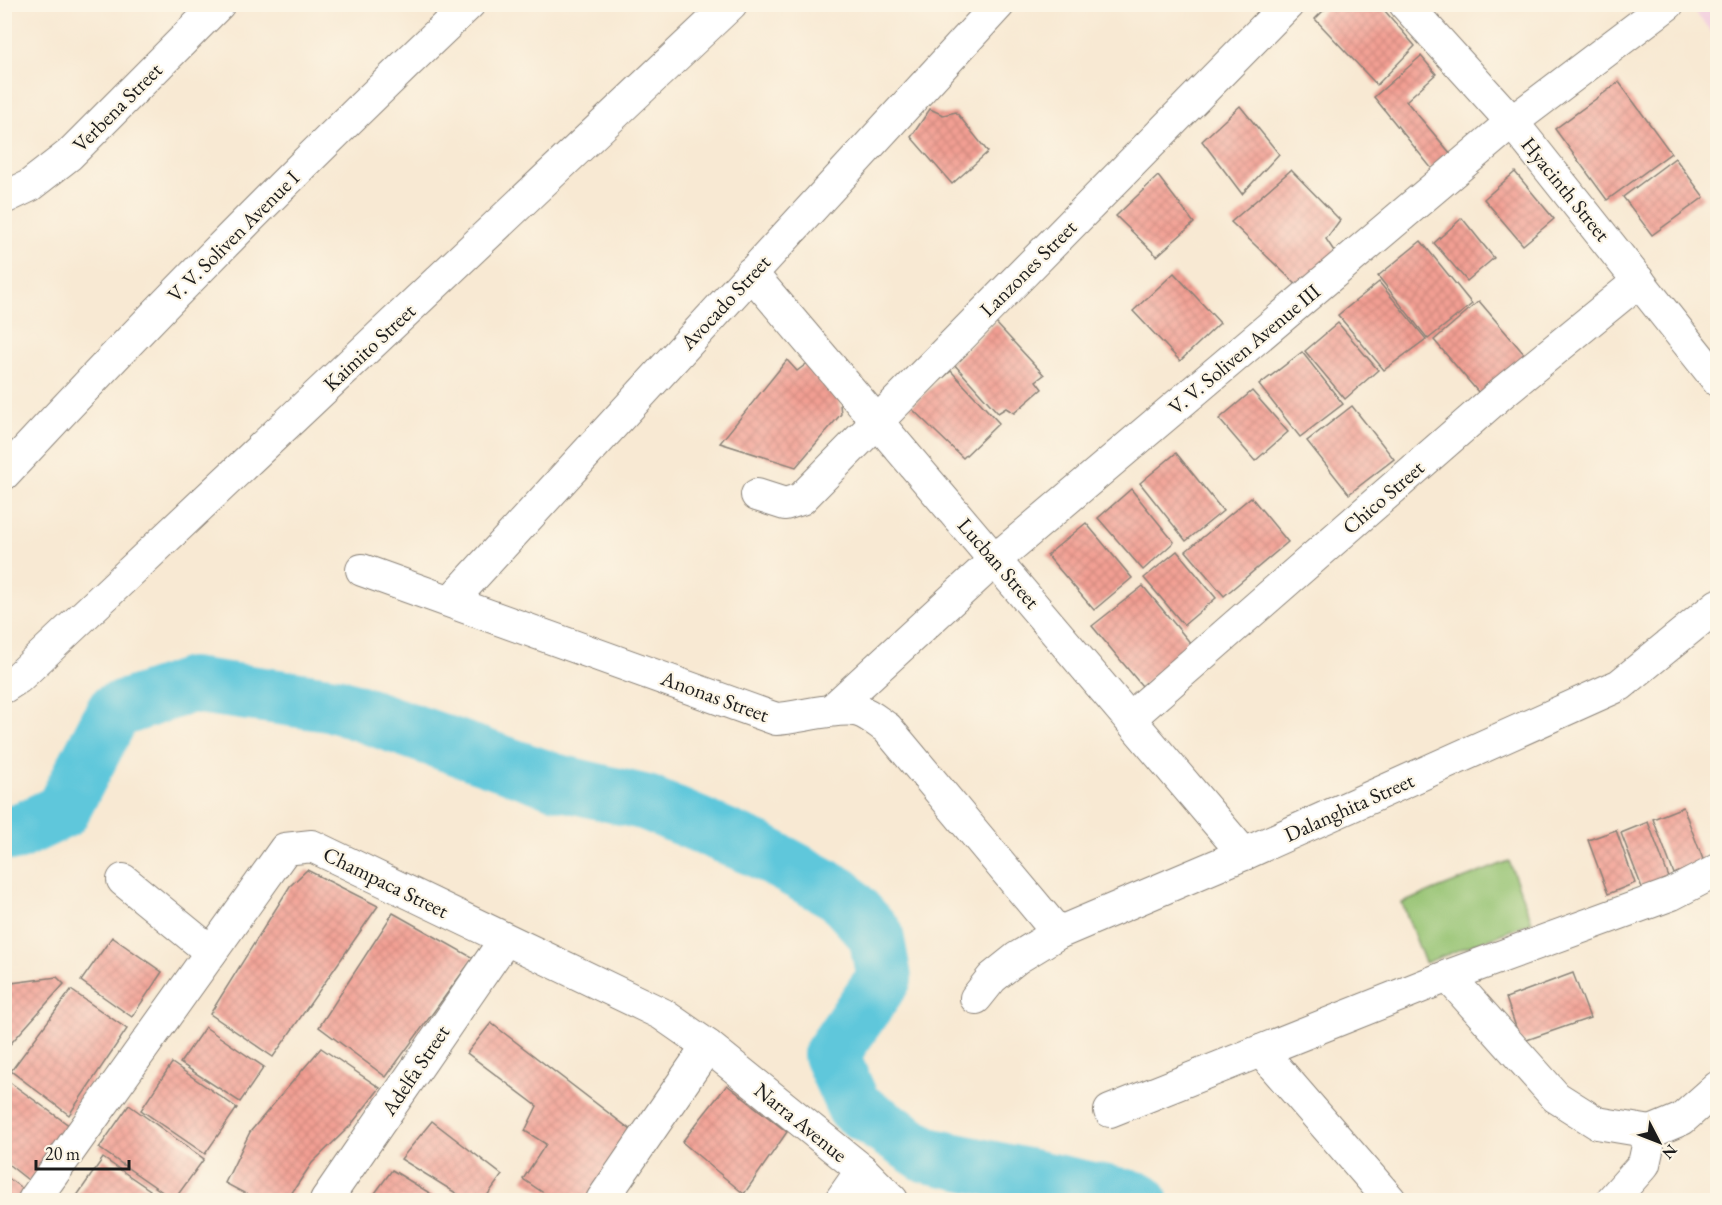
<svg xmlns="http://www.w3.org/2000/svg" width="1722" height="1205" font-family="'EB Garamond',serif">
<style>
.built{fill:#f3cfdf}
.green{fill:#95c372;stroke:#587047;stroke-width:1.5}
.lines{fill:none;stroke-linecap:round;stroke-linejoin:round}
.river{stroke:#5fc7db;stroke-width:56}
.building{fill:url(#building-cross-hatch)}
.minor-casing{stroke:#8a8278;stroke-width:34}
.minor{stroke:#fff;stroke-width:32}
.labels{text-anchor:middle;dominant-baseline:central;stroke-width:4.5;stroke-linejoin:round;paint-order:stroke}
.street-label{font-size:21px;fill:#1c1c1c;stroke:#fcf5e5}
</style>
<defs>
<pattern id="building-cross-hatch" width="8" height="8" patternUnits="userSpaceOnUse" patternTransform="scale(1.5)"><rect width="8" height="8" fill="#f29f93"/><path d="M0 0l8 8M0 8l8-8" fill="none" stroke="#cf887e"/></pattern>
</defs>
<rect width="100%" height="100%" fill="#fcf5e5"/>
<filter id="ink" filterUnits="userSpaceOnUse"><feTurbulence type="fractalNoise" baseFrequency=".0167" numOctaves="2"/><feDisplacementMap in="SourceGraphic" scale="12" xChannelSelector="R" yChannelSelector="G"/><feConvolveMatrix kernelMatrix="1 2 1 2 8 2 1 2 1" color-interpolation-filters="sRGB"/></filter>
<filter id="wash" filterUnits="userSpaceOnUse"><feTurbulence type="fractalNoise" baseFrequency=".008" numOctaves="4" result="noise"/><feDisplacementMap in="SourceGraphic" scale="24" xChannelSelector="R" yChannelSelector="G"/><feGaussianBlur stdDeviation="1.35" result="paint"/><feColorMatrix in="noise" values="0 0 0 0 0 0 0 0 0 0 0 0 0 0 0 0 0 1.4 0 .05"/><feComposite in="paint" operator="in"/></filter>
<g filter="url(#wash)">
<rect width="100%" height="100%" fill="#f8e9d3"/>
<!-- built -->
<path class="built" d="M1689,5H1717V39Z"/>
<!-- green -->
<path class="green" d="M1509,861L1532,922L1425,963L1402,903Z"/>
<g class="lines">
<!-- river -->
<path class="river" d="M4,831L16,833L62,811L114,711L191,685L336,705L554,781L647,803L758,850L839,894L876,935L884,978L831,1055L854,1107L927,1155L1140,1200"/>
</g>
<g id="blocks">
<!-- building -->
<g class="building">
<path d="M1330,4H1379L1415,46L1377,85L1315,19Z"/>
<path d="M1421,56L1436,74L1406,101L1451,154L1432,169L1374,97Z"/>
<path d="M1619,82L1671,153L1607,200L1555,129Z"/>
<path d="M1240,106L1279,154L1242,194L1202,141Z"/>
<path d="M930,109L943,115L956,112L988,152L952,184L911,137Z"/>
<path d="M1675,158L1704,197L1652,235L1623,197Z"/>
<path d="M1291,170L1340,220L1326,239L1336,254L1301,289L1231,222Z"/>
<path d="M1515,172L1554,219L1523,245L1484,199Z"/>
<path d="M1158,176L1194,223L1157,256L1116,216Z"/>
<path d="M1462,218L1494,258L1467,281L1434,243Z"/>
<path d="M1421,241L1472,304L1428,339L1378,276Z"/>
<path d="M1174,273L1220,323L1180,361L1133,311Z"/>
<path d="M1379,282L1426,339L1384,370L1338,315Z"/>
<path d="M1479,301L1530,361L1484,399L1434,340Z"/>
<path d="M996,323L1044,375L1036,381L1042,389L1014,413L1006,408L998,413L953,363Z"/>
<path d="M1338,323L1378,370L1345,399L1305,351Z"/>
<path d="M1302,352L1343,404L1300,437L1259,385Z"/>
<path d="M787,360L797,371L809,362L838,386L841,414L796,467L720,443Z"/>
<path d="M951,371L999,423L963,458L910,407Z"/>
<path d="M1252,391L1288,432L1255,461L1219,419Z"/>
<path d="M1352,406L1394,459L1349,494L1307,441Z"/>
<path d="M1176,453L1223,511L1186,541L1140,483Z"/>
<path d="M1131,489L1174,542L1143,570L1098,518Z"/>
<path d="M1251,497L1288,542L1224,596L1186,551Z"/>
<path d="M1086,523L1132,578L1094,610L1047,555Z"/>
<path d="M1177,551L1216,598L1184,625L1144,578Z"/>
<path d="M1143,586L1192,645L1142,686L1092,626Z"/>
<path d="M1683,807L1704,862L1674,874L1653,819Z"/>
<path d="M1648,822L1671,883L1644,893L1621,833Z"/>
<path d="M1616,830L1635,883L1608,894L1588,840Z"/>
<path d="M307,870L378,906L273,1057L210,1014L290,886Z"/>
<path d="M393,913L473,958L386,1077L319,1027Z"/>
<path d="M112,937L162,972L132,1017L81,981Z"/>
<path d="M1573,973L1590,1018L1521,1042L1506,998Z"/>
<path d="M57,977L64,984L4,1051V984Z"/>
<path d="M71,990L127,1029L69,1115L11,1071Z"/>
<path d="M491,1023L636,1134L587,1200H554L523,1179L546,1144L525,1131L537,1106L467,1053Z"/>
<path d="M205,1027L264,1067L240,1102L180,1063Z"/>
<path d="M321,1048L380,1088L350,1126L312,1163L287,1200H257L225,1183L250,1132Z"/>
<path d="M172,1063L237,1108L205,1154L141,1110Z"/>
<path d="M4,1078L74,1129L32,1183L4,1161Z"/>
<path d="M727,1085L787,1132L744,1194L682,1142Z"/>
<path d="M129,1105L204,1159L174,1200L99,1148Z"/>
<path d="M432,1121L502,1175L484,1200H467L401,1159Z"/>
<path d="M103,1158L150,1190L144,1200H74Z"/>
<path d="M392,1170L441,1200H370Z"/>
<path d="M4,1175L27,1192L20,1200H4Z"/>
</g>
</g>
</g>
<g filter="url(#ink)">
<use href="#blocks" fill-opacity="0" stroke="#8a8278" stroke-width="1.5"/>
<g class="lines">
<defs>
<g id="minor">
<path d="M1405,4L1512,122L1718,381"/>
<path d="M4,198L29,186L69,155L219,4"/>
<path d="M751,273L1244,854"/>
<path d="M4,474C154,312 309,156 469,4"/>
<path d="M757,495L785,504L801,499L1288,4"/>
<path d="M362,570L776,719C798,718 840,705 859,711C869,714 879,723 887,728L1058,933"/>
<path d="M451,601L999,4"/>
<path d="M4,687L18,678L731,4"/>
<path d="M832,710L996,559L1512,122L1668,4"/>
<path d="M1130,718L1503,392L1639,281"/>
<path d="M123,880L211,952"/>
<path d="M1448,976L1556,1097L1597,1123L1651,1132"/>
<path d="M976,998L992,978L1017,958L1058,933L1244,854L1620,685L1718,605"/>
<path d="M1261,1051L1390,1200"/>
<path d="M1110,1111L1448,976L1672,894L1718,870"/>
<path d="M34,1200L285,849L312,846L662,1014L708,1046L862,1170L892,1200"/>
<path d="M326,1200L505,940"/>
<path d="M602,1200L708,1046"/>
<path d="M841,1200L862,1170"/>
<path d="M1612,1200L1644,1164L1651,1132L1682,1119L1718,1087"/>
</g>
</defs>
<!-- minor casing -->
<use href="#minor" class="minor-casing"/>
<!-- minor -->
<use href="#minor" class="minor"/>
</g>
</g>
<g class="labels">
<!-- street labels -->
<g class="street-label">
<text transform="translate(117 107) rotate(-45)">Verbena Street</text>
<text transform="translate(1566 189) rotate(51)">Hyacinth Street</text>
<text transform="translate(233 236) rotate(-45)">V. V. Soliven Avenue I</text>
<text transform="translate(1028 268) rotate(-45)">Lanzones Street</text>
<text transform="translate(725 302) rotate(-47)">Avocado Street</text>
<text transform="translate(369 347) rotate(-43)">Kaimito Street</text>
<text transform="translate(1244 349) rotate(-40)">V. V. Soliven Avenue III</text>
<text transform="translate(1383 497) rotate(-41)">Chico Street</text>
<text transform="translate(999 563) rotate(49)">Lucban Street</text>
<text transform="translate(715 696) rotate(20)">Anonas Street</text>
<text transform="translate(1349 807) rotate(-24)">Dalanghita Street</text>
<text transform="translate(386 882) rotate(26)">Champaca Street</text>
<text transform="translate(415 1070) rotate(-56)">Adelfa Street</text>
<text transform="translate(801 1122) rotate(39)">Narra Avenue</text>
</g>
</g>
<!-- margin -->
<rect width="1722" height="1205" fill="none" stroke="#fcf5e5" stroke-width="24"/>
<!-- north arrow -->
<g transform="translate(1659 1142) rotate(132)" stroke="#fcf5e5" stroke-width="4.5" paint-order="stroke">
<path d="M0-4.5L10 22L0 15L-10 22Z" fill="#1c1c1c"/>
<text y="-9" font-size="16" font-weight="bold" text-anchor="middle" fill="#1c1c1c">N</text>
</g>
<!-- scale -->
<path d="M36 1160v9h93v-9" fill="none" stroke="#1c1c1c" stroke-width="3"/>
<text x="45" y="1160" font-size="18" fill="#1c1c1c" stroke="#fcf5e5" stroke-width="4.5" paint-order="stroke">20 m</text>
</svg>
